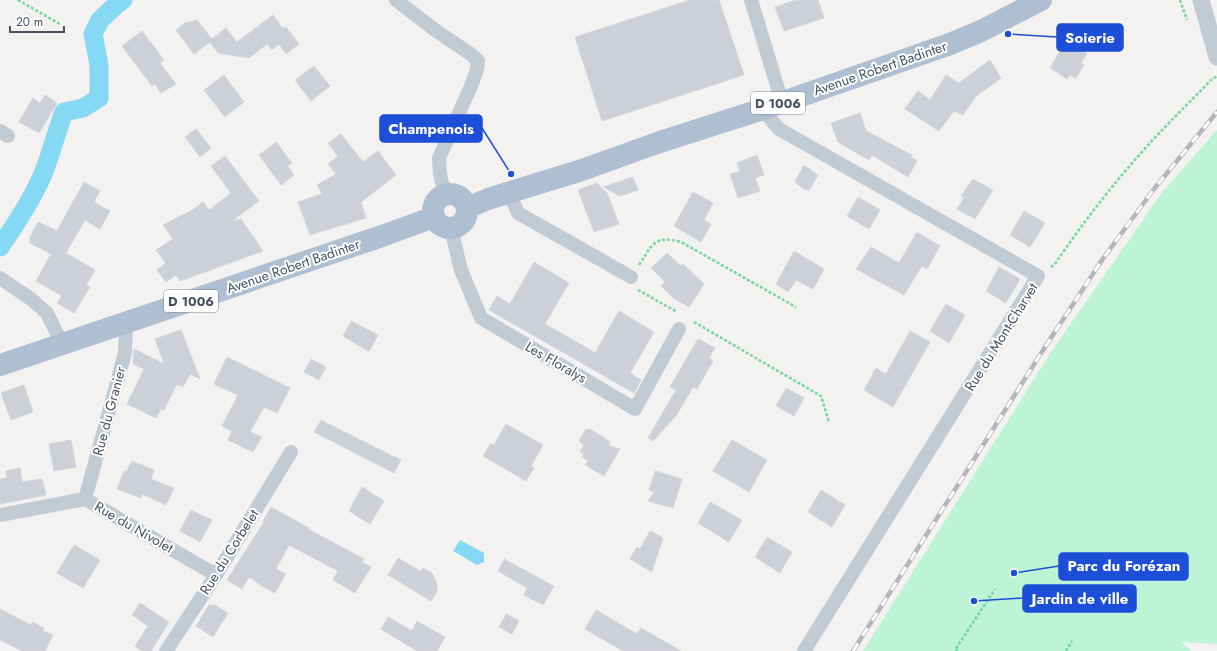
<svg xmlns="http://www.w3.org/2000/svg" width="1217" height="651" font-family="Jost,sans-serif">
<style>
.green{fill:#bdf4d5}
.water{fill:#86d9f4}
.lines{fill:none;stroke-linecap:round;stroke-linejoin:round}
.canal{stroke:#86d9f4;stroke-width:19}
.building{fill:#cdd0d6;stroke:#d5d7dd}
.path{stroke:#71d5a8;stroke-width:2.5;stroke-dasharray:3 2;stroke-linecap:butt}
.minor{stroke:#c1cbd4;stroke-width:14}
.tertiary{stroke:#c1cbd4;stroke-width:17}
.primary{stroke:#afbfd2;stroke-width:22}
.rail-casing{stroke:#b3b6bc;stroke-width:4.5}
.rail{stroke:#fff;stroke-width:3;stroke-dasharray:9;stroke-linecap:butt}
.labels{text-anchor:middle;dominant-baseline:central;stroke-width:4;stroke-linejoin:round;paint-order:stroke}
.shield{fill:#fff;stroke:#7e8790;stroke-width:1}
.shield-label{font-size:13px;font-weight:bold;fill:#475361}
.street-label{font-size:14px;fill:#475361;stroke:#fff}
.leader{fill:none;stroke:#1d4ed8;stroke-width:1.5}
.callout-dot{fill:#1d4ed8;stroke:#fff;stroke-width:1.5}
.callout{fill:#1d4ed8;stroke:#1d4ed8;stroke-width:1.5}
.callout-label{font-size:15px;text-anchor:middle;font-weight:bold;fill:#fff}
</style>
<rect width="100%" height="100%" fill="#f4f1f1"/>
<!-- green -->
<path class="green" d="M1217,130V644L1181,642L1192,651H863L1051,352L1161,194Z"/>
<!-- water -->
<path class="water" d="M460,540L484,553V562L477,565L453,551Z"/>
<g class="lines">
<!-- canal -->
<path class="canal" d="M0,247C16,224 32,200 43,174C51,154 56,133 64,112L83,108L99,98V65L93,34L100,20L116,5L123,0"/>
</g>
<!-- building -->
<g class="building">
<path d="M690,0H719L744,75L602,121L575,37Z"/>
<path d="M796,0H818L824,18L784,31L775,7Z"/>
<path d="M273,15L283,29L286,27L299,44L286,54L279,44L272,50L267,44L249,58L218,53L210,42L194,54L176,30L185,23L197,20L212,39L226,28L237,42Z"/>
<path d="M142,31L164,60L160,63L176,84L161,93L155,84L152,86L122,46Z"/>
<path d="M1066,41L1087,54L1081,63L1084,65L1076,78L1070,75L1067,79L1050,68Z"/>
<path d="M990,60L1001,78L975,97L963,115L954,111L939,131L905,109L918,91L930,100L946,75L959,83Z"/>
<path d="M314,66L330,86L311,101L295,80Z"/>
<path d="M224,75L244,102L225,117L204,90Z"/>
<path d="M45,95L57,103L39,133L19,122L33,98L40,103Z"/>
<path d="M860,113L866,131L912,155L911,157L917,161L908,177L872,155L869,160L838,142L831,123Z"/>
<path d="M196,129L211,148L200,157L185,137Z"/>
<path d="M341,134L363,162L378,151L396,175L361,202L366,218L310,235L298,202L322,194L317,185L336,174L328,164L338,156L328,143Z"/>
<path d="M276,142L292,163L288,166L294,175L281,185L259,155Z"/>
<path d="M757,155L764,175L755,178L760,191L738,198L730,174L740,171L737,163Z"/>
<path d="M225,156L259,201L232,221L241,219L263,251L180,281L176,275L166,282L157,270L166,263L156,250L173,239L163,225L194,209L203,202L209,210L231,193L211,166Z"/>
<path d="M804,165L818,175L809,191L806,189L805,190L795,182Z"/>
<path d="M633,177L638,190L620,196L603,187Z"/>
<path d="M973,179L993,190L975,219L957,209L964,198L961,196Z"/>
<path d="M84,182L100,191L94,202L110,211L100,229L85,220L66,253L95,270L86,285L90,287L74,313L57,303L62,296L36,281L51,254L30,243V237L38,222L57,231Z"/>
<path d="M597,183L607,193L619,224L594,232L578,190Z"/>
<path d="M693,192L713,203L704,220L711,224L701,242L674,226Z"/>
<path d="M858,197L880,210L869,229L847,216Z"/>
<path d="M1024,211L1045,223L1030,247L1010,235Z"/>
<path d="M917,232L940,246L927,269L922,266L904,295L856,269L871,247L899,263Z"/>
<path d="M794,251L824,269L813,289L796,280L788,292L776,284Z"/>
<path d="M667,253L681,266L683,264L704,284L689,307L673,298L661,286L665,282L651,268Z"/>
<path d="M534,262L569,283L545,324L582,345L595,353L619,311L654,332L630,373L641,380L634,393L489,310L497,296L510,304Z"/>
<path d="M999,267L1020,279L1006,303L986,291Z"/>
<path d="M946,304L965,315L949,343L930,331Z"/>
<path d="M351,321L378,335L370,350L368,351L343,336Z"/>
<path d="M181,330L200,379L190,374L183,387L177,384L164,410L161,409L156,418L127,404L144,369L133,364L134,349L164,364L155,339Z"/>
<path d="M910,331L930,342L893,407L864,390L876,368L886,374Z"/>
<path d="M698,339L715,348L709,358L713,361L697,389L693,387L676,416L653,441L648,438L676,390L670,387Z"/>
<path d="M227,357L290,388L277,413L264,407L250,432L262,437L253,452L228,440L232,431L222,426L238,395L214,384Z"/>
<path d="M311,359L326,367L319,380L304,372Z"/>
<path d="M24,385L33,412L11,420L1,393Z"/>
<path d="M786,388L804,398L794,416L776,406Z"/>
<path d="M321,420L401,460L394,473L314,432Z"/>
<path d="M506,424L543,445L531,466L534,468L526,481L483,456L491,443L494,445Z"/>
<path d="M586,429L589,430L590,429L609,441L610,446L620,449L604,476L585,465L588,461L582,457L584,454L580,452L584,445L579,441Z"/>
<path d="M71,440L76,467L54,471L49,444Z"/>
<path d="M732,440L767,460L749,492L713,471Z"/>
<path d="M132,461L154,470L151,479L174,488L166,505L142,494L141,498L117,489L124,471L126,472Z"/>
<path d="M20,468L22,482L42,479L46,495L0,504V479L7,478L6,471Z"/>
<path d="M655,471L682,479L673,508L648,501L654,492L649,490Z"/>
<path d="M362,487L384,501L370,524L349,511Z"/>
<path d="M821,490L845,505L832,527L808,512Z"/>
<path d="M710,502L742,520L729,542L698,523Z"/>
<path d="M271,507L309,528L308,529L364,559L362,562L371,567L355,593L333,580L338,571L289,545L276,569L286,574L275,593L262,586L249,577L242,589L227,580L264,522L263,521Z"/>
<path d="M191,510L212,520L200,542L180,531Z"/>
<path d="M650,531L663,538L652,572L630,559L637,547L640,549Z"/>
<path d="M767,537L792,552L780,573L755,557Z"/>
<path d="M74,545L100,560L83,588L57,573Z"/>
<path d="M398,558L420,571L423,568L432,573L437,584V592L431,601L388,575Z"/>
<path d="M504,559L554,586L543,605L524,595L527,588L498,571Z"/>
<path d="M140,603L169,622L151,651H142L135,646L148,626L132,615Z"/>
<path d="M209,605H215L228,613L213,637L196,626Z"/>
<path d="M0,609L31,625L32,622L44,628L43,631L53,635L45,651H22L0,640Z"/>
<path d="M596,610L637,634L641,628L681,651H623L585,629Z"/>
<path d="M506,614L519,621L512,634L499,627Z"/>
<path d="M388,617L412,631L417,621L445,637L437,651H417L381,629Z"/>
</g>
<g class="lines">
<!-- path -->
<g class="path">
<path d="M18,0L60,24"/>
<path d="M1180,0L1187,20"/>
<path d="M639,265C653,244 654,235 681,242L796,307"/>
<path d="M1051,267L1055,264C1088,215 1127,166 1168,124C1182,109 1197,95 1211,80L1217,76"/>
<path d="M638,290L677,312"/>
<path d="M694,322L821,396L829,422"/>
<path d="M958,651L955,650L995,589"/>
<path d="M1066,651L1072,641"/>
</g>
<!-- minor -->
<g class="minor">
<path d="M396,0L435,30L472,55L478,61L477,70L471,86L439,158L440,174L445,195"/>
<path d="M751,0L782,102"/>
<path d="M766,108L769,117L779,129L1038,276L804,651"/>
<path d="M0,131L8,136"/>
<path d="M509,193L518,213L631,277"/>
<path d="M451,228L461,270L481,318L635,409L679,329"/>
<path d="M0,278L31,299L47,313L62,344"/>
<path d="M85,499L125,353L126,322"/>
<path d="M0,515L85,499L216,575"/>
<path d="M166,651L216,575L291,452"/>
</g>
<!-- tertiary -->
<path class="tertiary" d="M1201,0L1217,57"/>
<!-- primary -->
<g class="primary">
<circle cx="450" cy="211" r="17"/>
<path d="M467,208L488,199L579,171L660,142L766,108L950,44L981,31L1041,0"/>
<path d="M0,365L382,236L434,217"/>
</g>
<defs>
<path id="rail" d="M853,651L1045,347L1102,260L1154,189L1217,112"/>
</defs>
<!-- rail casing -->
<use href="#rail" class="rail-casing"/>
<!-- rail -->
<use href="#rail" class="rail"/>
</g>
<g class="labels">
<!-- shield labels -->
<g class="shield">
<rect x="751" y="92" width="54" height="22" rx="3"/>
<rect x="164" y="290" width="54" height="22" rx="3"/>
</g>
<g class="shield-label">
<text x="778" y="103">D 1006</text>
<text x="191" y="301">D 1006</text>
</g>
<!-- street labels -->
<g class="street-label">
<text transform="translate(880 68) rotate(-19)">Avenue Robert Badinter</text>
<text transform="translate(293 266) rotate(-19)">Avenue Robert Badinter</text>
<text transform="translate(1001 337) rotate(-58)">Rue du Mont-Charvet</text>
<text transform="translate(556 362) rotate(30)">Les Floralys</text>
<text transform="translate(109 411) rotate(-75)">Rue du Granier</text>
<text transform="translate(134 527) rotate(30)">Rue du Nivolet</text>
<text transform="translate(229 552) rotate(-58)">Rue du Corbelet</text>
</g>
</g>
<!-- callouts -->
<path class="leader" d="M1008 34L1057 37M511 174L482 128M1014 573L1059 566M974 601L1023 598"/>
<g class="callout-dot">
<circle cx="1008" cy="34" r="4"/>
<circle cx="511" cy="174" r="4"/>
<circle cx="1014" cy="573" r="4"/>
<circle cx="974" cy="601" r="4"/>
</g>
<g class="callout">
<rect x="1057" y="24" width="66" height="27" rx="4"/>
<rect x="380" y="115" width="102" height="27" rx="4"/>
<rect x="1059" y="553" width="129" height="27" rx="4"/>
<rect x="1023" y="585" width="113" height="27" rx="4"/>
</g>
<g class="callout-label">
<text x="1090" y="43">Soierie</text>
<text x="431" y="134">Champenois</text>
<text x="1124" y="571">Parc du Forézan</text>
<text x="1080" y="604">Jardin de ville</text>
</g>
<!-- scale -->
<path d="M10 26v6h54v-6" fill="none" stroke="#475361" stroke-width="2"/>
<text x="16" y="26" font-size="12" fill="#475361" stroke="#ffffff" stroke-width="3" paint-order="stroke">20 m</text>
</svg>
